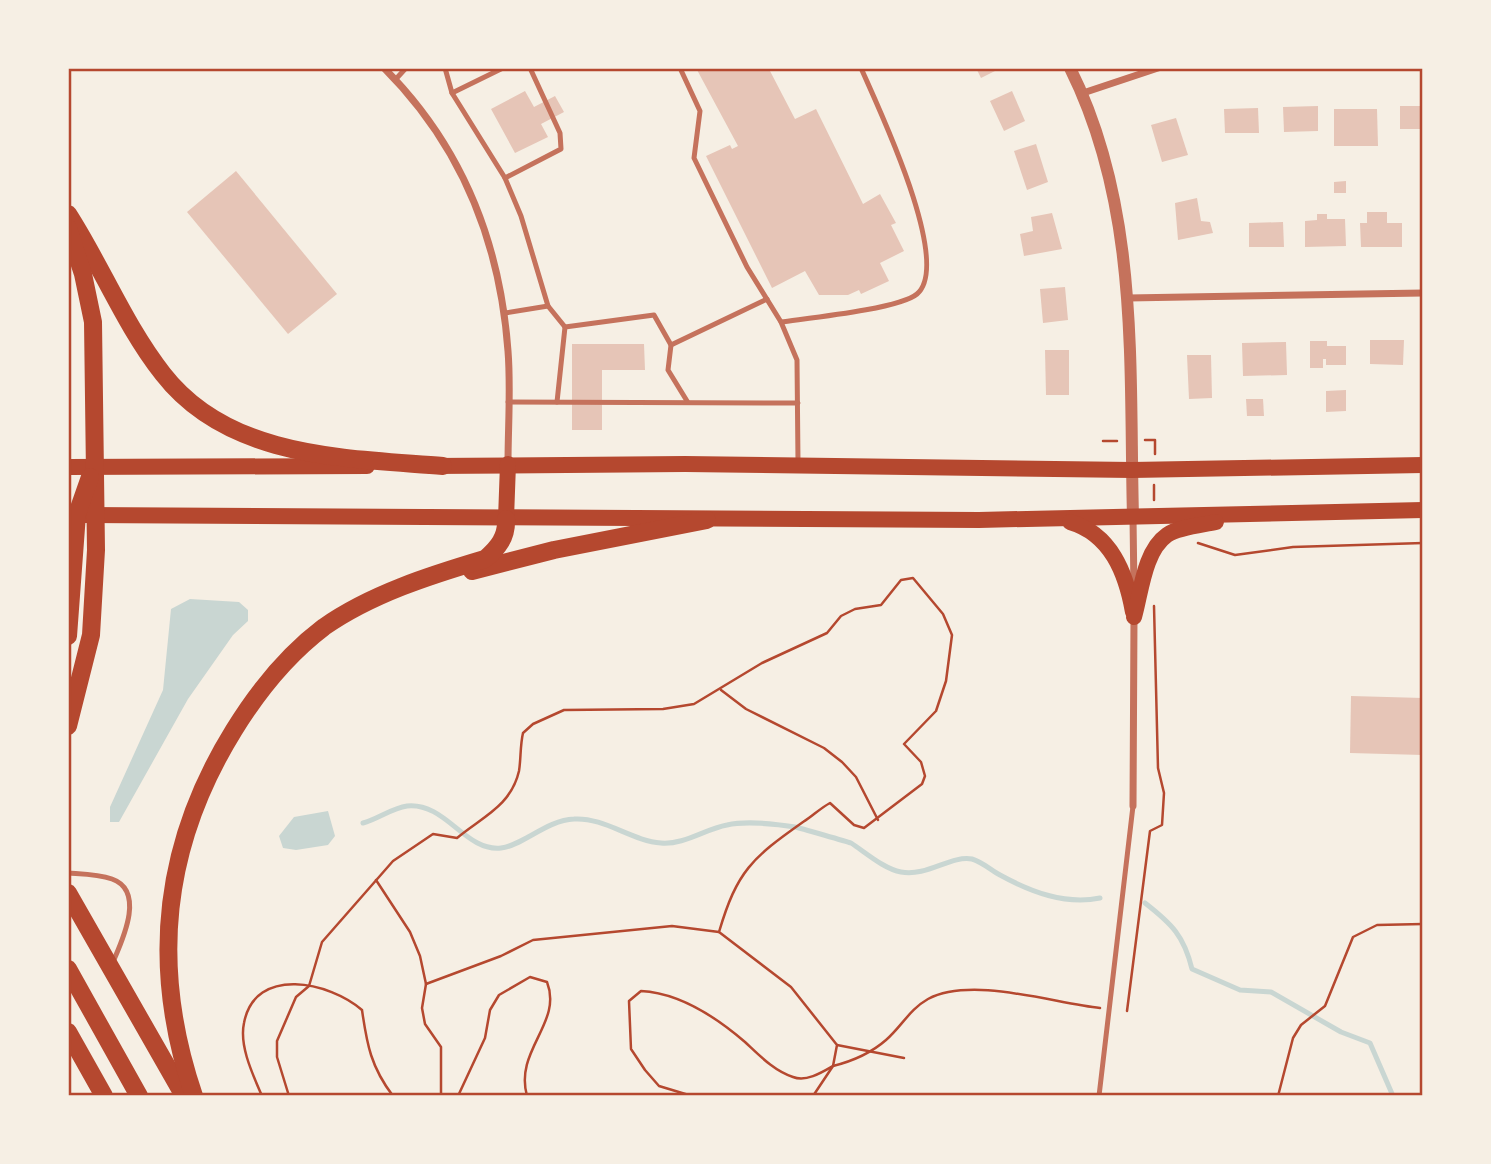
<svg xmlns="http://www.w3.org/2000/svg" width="1491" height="1164" font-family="Figtree,sans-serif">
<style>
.water{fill:#c9d6d2}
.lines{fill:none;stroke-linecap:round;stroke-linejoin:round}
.stream{stroke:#c9d6d2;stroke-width:5}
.building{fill:#e6c5b7}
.path{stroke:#b5482f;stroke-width:2.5}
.service{stroke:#c5725c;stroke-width:5}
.minor{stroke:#c5725c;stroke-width:7}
.tertiary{stroke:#c5725c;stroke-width:12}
.primary{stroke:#b5482f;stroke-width:16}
.motorway{stroke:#b5482f;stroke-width:18}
.neatline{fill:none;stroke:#b5482f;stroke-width:2.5}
</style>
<rect width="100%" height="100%" fill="#f6efe4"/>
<!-- water -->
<g class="water">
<path d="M190,599L239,602L248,610V621L233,635L188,699L119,822H110V807L163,690L171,609Z"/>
<path d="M328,811L335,836L328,845L296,850L283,848L279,836L294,817Z"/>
</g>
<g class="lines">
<!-- stream -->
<g class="stream">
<path d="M363,823C378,819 392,808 407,806C446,802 465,852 501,848C522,846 547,820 574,819C604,817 632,841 661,843C684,845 705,829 727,825C745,821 776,824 795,827C800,828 848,842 851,843C865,852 884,869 901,872C927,877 951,855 972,859C982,862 991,870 1000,875C1031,892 1065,905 1100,898"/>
<path d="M1145,903C1172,924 1184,936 1192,969L1240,990L1271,992L1341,1032L1370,1043L1393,1096"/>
</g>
</g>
<!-- building -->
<g class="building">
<path d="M696,68H775L770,71L795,119L816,109L863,204L880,194L896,223L891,225L904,251L880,263L889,281L861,294L859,290L848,295H819L805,271L772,288L706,156L730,145L732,149L738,146Z"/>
<path d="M976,68H1001L981,78Z"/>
<path d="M525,91L534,107L555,96L564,112L541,124L548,137L515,153L491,109Z"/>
<path d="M1012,91L1025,121L1004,131L990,101Z"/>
<path d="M1318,106V131L1284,132L1283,107Z"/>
<rect x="1400" y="106" width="23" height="23"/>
<path d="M1258,108L1259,133H1225L1224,109Z"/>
<path d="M1334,109H1377L1378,146H1334Z"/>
<path d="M1176,118L1188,155L1162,162L1151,125Z"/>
<path d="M1036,144L1048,182L1027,190L1014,151Z"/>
<path d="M236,171L337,294L288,334L187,212Z"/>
<path d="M1346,181V193H1334V182Z"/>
<path d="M1197,198L1201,221L1210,222L1213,233L1178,240L1175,203Z"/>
<path d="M1367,212H1387V223H1402V247H1361L1360,223H1367Z"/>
<path d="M1052,213L1062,249L1024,256L1020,234L1033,231L1031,217Z"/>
<path d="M1317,214H1327V219H1345L1346,246L1305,247V221L1317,220Z"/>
<path d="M1283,222L1284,247H1249V223Z"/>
<path d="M1065,287L1068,320L1043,323L1040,289Z"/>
<path d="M1370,340H1404L1403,365L1370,364Z"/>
<path d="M1310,341H1327V346H1346V365H1326V359H1323V368H1310Z"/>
<path d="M1286,342L1287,375L1243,376L1242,343Z"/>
<path d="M572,344H644L645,370H602V430H572Z"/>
<path d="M1045,350H1069V395H1046Z"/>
<path d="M1187,355H1211L1212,398L1189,399Z"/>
<path d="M1346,390V411L1326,412V391Z"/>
<path d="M1246,399H1263L1264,416H1247Z"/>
<path d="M1351,696L1423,698V755L1350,753Z"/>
</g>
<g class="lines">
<!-- path -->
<g class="path">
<path d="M1145,440H1155V454"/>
<path d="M1103,441H1117"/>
<path d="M1154,500V485"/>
<path d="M1198,543L1235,555L1293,547L1423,543"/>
<path d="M721,690L746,709L824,748L842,762L856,777L878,820"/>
<path d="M376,880L410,932L420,956L426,984L422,1008L425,1024L441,1047V1096"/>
<path d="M426,984L501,956L533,940L672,926L719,932"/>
<path d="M1127,1011L1150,831L1162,825L1164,793L1158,768L1154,606"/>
<path d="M837,1045L904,1058"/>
<path d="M262,1096C253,1075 239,1046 244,1023C255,965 330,982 362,1010C367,1045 371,1067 393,1096"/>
<path d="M289,1096L277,1057V1041L296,997L309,986L322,942L393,861L433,834L457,838C482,817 511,806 519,771C521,759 520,746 523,733L533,724L564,710L663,709L694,704L762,663L827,633L841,616L855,609L881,605L901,580L913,578L943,614L952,635L946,681L936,711L904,744L921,762L925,776L922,784L864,828L854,825L830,803C819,809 813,816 803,822C752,858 737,871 719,932L791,987L837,1045L833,1066C821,1073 806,1082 793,1077C774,1071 759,1055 745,1042C716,1017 680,993 641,991L629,1001L631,1049L645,1070L659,1086L692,1096"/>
<path d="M458,1096L485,1038L490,1010L499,995L530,977L547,982C563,1023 514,1050 527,1096"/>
<path d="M813,1096L833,1066C853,1061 870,1054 886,1040C901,1027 910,1009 928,999C972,976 1053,1003 1100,1008"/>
<path d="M1278,1096L1293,1038L1301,1025L1325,1006L1353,937L1377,925L1423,924"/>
</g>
<!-- service -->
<g class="service">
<path d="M445,68L452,93L505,178L521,216L548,306L565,327L654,315L671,345L668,370L687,401"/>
<path d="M680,68L700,111L694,158L747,267L781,322L797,360L798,462"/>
<path d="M395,80L406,68"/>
<path d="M452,93L503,68"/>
<path d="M505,178L561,149L560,133L530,68"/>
<path d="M505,313L548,306"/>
<path d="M781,322C809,318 899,309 917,294C953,263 878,107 861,68"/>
<path d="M671,345L767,299"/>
<path d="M508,402L798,403"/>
<path d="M557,402L565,327"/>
<path d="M68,873C82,874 98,874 112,879C146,891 122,941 113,962"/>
<path d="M1099,1096L1133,806"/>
</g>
<!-- minor -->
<g class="minor">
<path d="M384,68C462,146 500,241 508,351C511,388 508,427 508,464"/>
<path d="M1083,93L1158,68"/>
<path d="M1128,298L1423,293"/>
<path d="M1133,517L1134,592"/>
<path d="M1133,806L1134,618"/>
</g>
<!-- tertiary -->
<path class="tertiary" d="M1070,68C1140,208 1129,366 1133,517"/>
<!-- primary -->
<g class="primary">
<path d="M431,466L685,464L1132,470L1423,465"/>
<path d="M68,467L367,466"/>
<path d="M85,515L979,520L1423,510"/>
<path d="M506,519L508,464"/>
<path d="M1070,522C1111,534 1126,573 1133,612"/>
<path d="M1134,617C1141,593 1144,551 1167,535C1179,527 1202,525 1216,522"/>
</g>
<!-- motorway -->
<g class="motorway">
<path d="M68,214C101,265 125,326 163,374C229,459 346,458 443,466"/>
<path d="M68,228L83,274L93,322L96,550L91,635L68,726"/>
<path d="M472,571L554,550L707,520"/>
<path d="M68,636L77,514L90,477"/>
<path d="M68,893L184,1096"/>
<path d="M68,969L139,1096"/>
<path d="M68,1032L104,1096"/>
<path d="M194,1096C150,967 162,846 234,730C258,691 287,655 324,627C371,594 431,575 485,559C498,548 507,537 506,519"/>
</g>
</g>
<!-- border -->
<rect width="1491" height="1164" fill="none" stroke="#f6efe4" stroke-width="140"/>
<rect x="70" y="70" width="1351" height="1024" class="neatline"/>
</svg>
